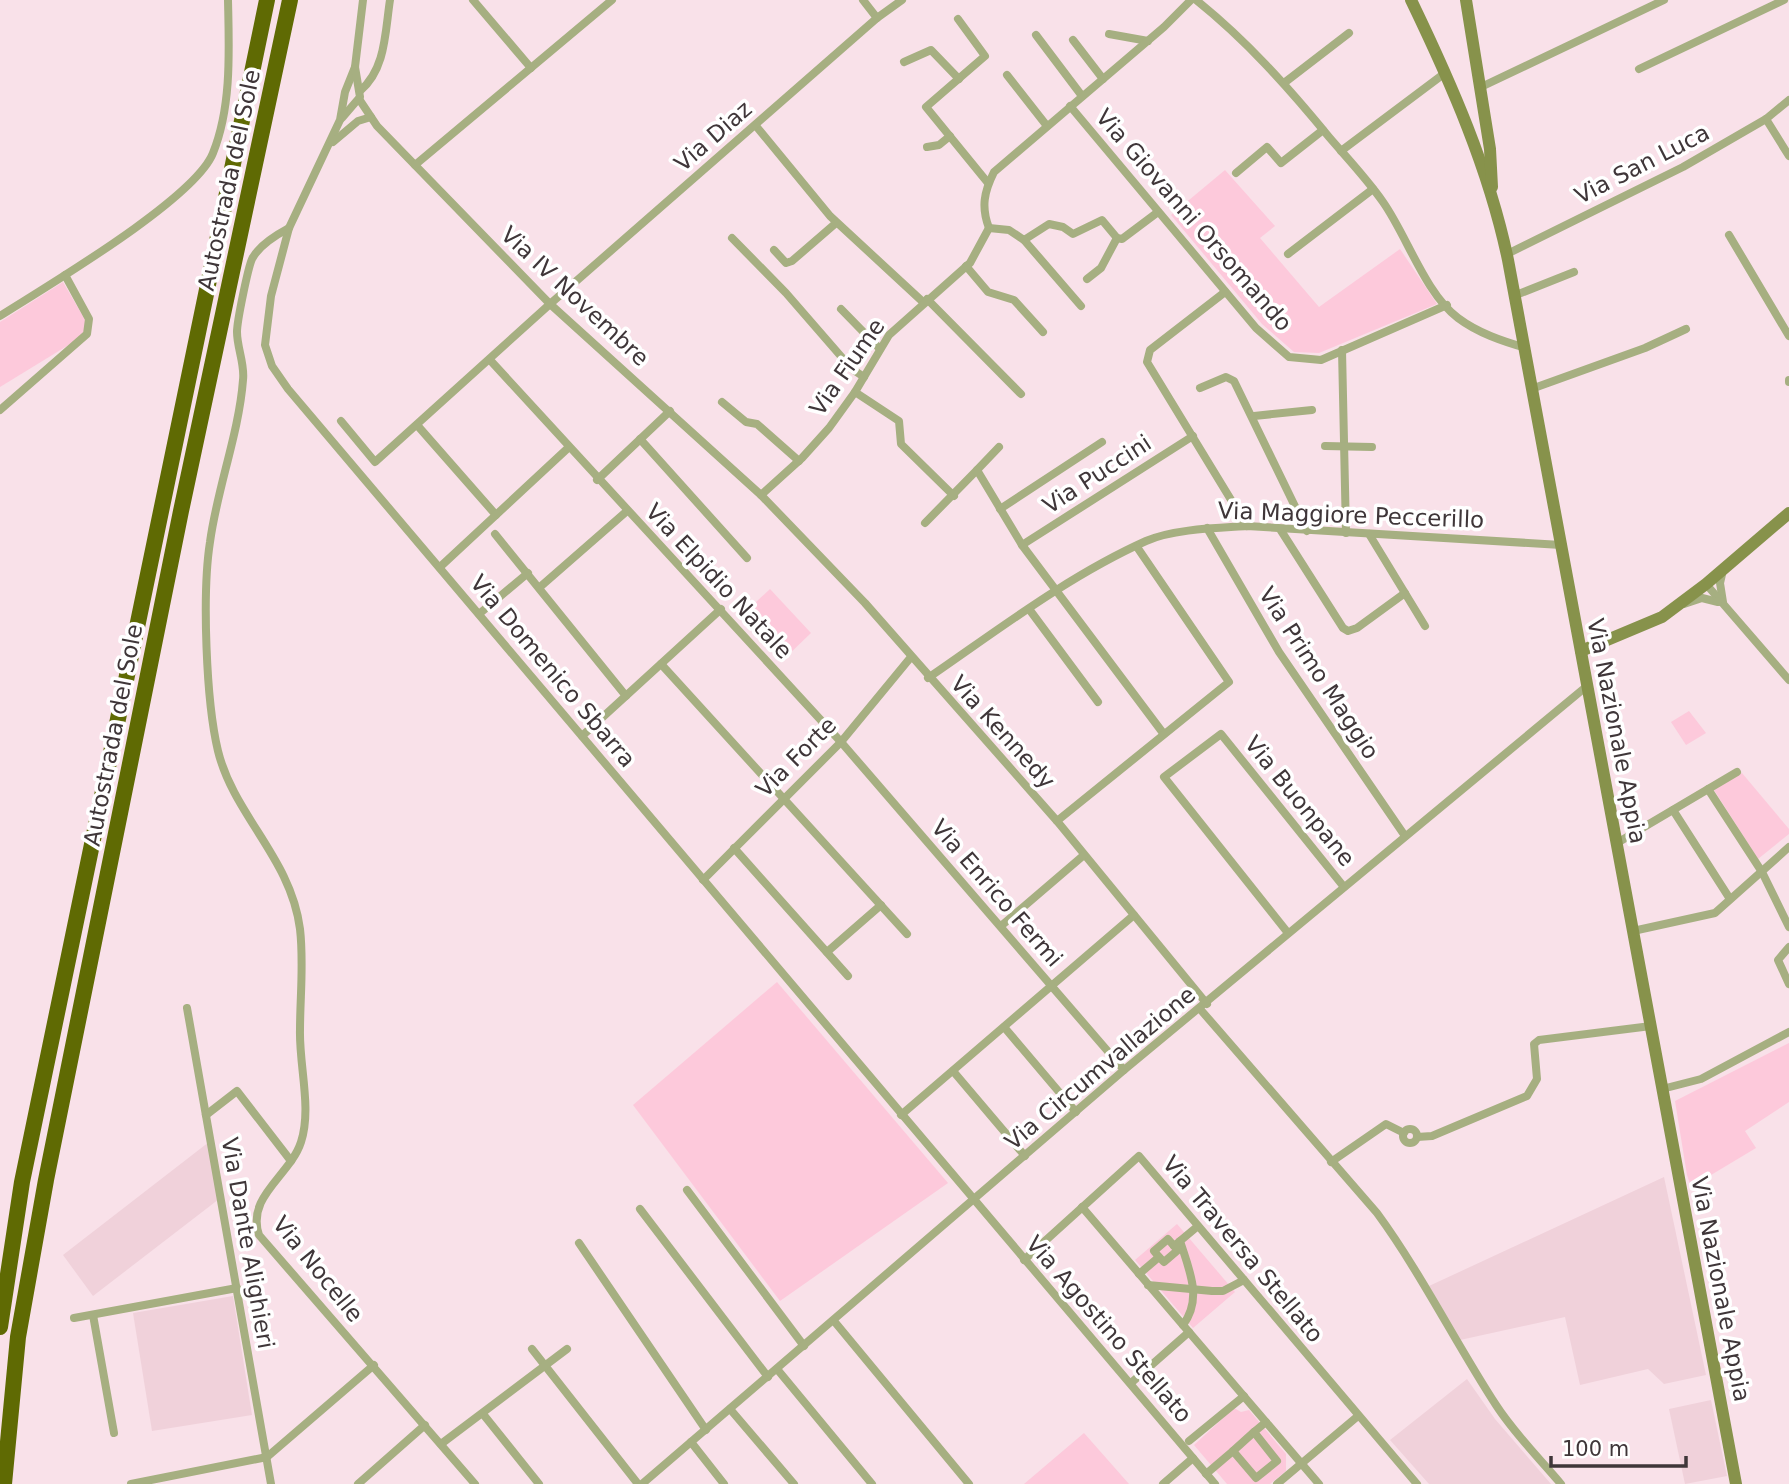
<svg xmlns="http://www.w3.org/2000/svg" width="1789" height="1484" font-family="'DejaVu Sans',sans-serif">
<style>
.built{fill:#f0d1da}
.green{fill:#fdc9db}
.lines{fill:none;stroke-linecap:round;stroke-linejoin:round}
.street{stroke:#a6af81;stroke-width:8}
.secondary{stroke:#87924b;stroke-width:12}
.highway{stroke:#5f6a03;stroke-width:16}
.labels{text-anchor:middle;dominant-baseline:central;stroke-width:7;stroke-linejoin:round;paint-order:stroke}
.street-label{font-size:23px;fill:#3f3639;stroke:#fff}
</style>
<rect width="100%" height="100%" fill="#f9e1e9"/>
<!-- built -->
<g class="built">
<path d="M209,1142L219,1199L93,1296L63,1255Z"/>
<path d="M1664,1177L1706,1375L1664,1384L1648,1369L1580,1385L1565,1317L1460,1340L1429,1286Z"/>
<path d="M233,1296L252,1415L152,1431L133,1313Z"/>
<path d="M1467,1379L1495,1419L1551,1484H1429L1390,1440Z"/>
<path d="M1711,1400L1727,1476L1685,1484L1669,1409Z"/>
</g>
<!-- green -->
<g class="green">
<path d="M1225,170L1275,226L1260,238L1319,307L1400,249L1437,304L1319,353L1294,352L1262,324L1171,215Z"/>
<path d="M63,282L88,325L80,338L0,387V322Z"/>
<path d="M770,589L811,633L783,660L741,616Z"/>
<path d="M1689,711L1706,733L1686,745L1671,722Z"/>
<path d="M1742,773L1789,829V834L1758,859L1714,790Z"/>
<path d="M777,982L948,1183L780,1301L633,1105Z"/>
<path d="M1789,1043V1102L1745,1131L1756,1148L1691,1187L1687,1175L1675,1101Z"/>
<path d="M1177,1224L1235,1292L1193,1328L1135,1260Z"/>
<path d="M1234,1408L1241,1412L1249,1410L1286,1454V1471L1270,1484H1227L1194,1445Z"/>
<path d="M1084,1433L1129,1484H1024Z"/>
</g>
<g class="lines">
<!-- street -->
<g class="street">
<path d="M473,0L531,68"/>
<path d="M863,0L877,18"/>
<path d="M1196,0C1246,40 1288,87 1329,137C1347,158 1367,179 1383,202C1407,236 1425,293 1458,318C1478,333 1502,341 1526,348"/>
<path d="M958,19L985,56L926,107L988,183"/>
<path d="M1109,34L1148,41"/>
<path d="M1036,35L1082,96"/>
<path d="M1073,40L1103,79"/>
<path d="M904,62L931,50L959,79"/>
<path d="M355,67L345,92L340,120L289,228L271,296L265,345L272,366L288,389L1215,1484"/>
<path d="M1639,69L1784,0"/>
<path d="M1007,75L1047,126"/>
<path d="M1284,83L1349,33"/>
<path d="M1481,87L1664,0"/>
<path d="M360,91C386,69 385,32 390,0"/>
<path d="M359,99L377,126L550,304L761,495L865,603L1057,821L1207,1004"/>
<path d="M1070,106L1256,328L1289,357L1321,360L1447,305"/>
<path d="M342,118L360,97L355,67L363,0"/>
<path d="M1766,119L1789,156"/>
<path d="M756,126L830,216L923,302"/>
<path d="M333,142L358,121L371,117"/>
<path d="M927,147L939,145L950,136"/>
<path d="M1341,151L1445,73"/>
<path d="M415,165L612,0"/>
<path d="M1236,173L1267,147L1281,163L1323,130"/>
<path d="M289,228C276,235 259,245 252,259C248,268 237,321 237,332C237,348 245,364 243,380C239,433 217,489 210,542C202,593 206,701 218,751C234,816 291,858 300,929C304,963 300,997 300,1030C299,1066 312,1108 301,1142C290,1176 246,1196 259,1235L475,1484"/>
<path d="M989,228C981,207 984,192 994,172L1164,27L1191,0"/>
<path d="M989,228L1009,230L1024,240L1049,224L1063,227L1073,234L1102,220L1117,238L1122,239L1158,212"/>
<path d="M1729,235L1789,336"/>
<path d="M732,238L786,293L852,369L864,377"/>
<path d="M1024,240L1081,306"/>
<path d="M774,250L786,263L792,261L836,223"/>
<path d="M1288,254L1373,189"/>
<path d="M1507,254L1683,167L1766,119L1789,100"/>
<path d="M966,266L988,292L1014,300L1043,332"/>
<path d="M1087,279L1101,268L1117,238"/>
<path d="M1225,292L1150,350L1147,362L1247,526"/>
<path d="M1516,295L1574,272"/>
<path d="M927,299L1021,394"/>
<path d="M841,309L880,349"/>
<path d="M0,316C47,286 195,199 213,153C232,106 229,49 228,0"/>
<path d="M1342,350L1346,533"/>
<path d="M490,360L841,742L1124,1070"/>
<path d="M1789,380V382"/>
<path d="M1200,388L1226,377L1234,381L1307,531"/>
<path d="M1534,388L1645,348L1686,329"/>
<path d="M855,392L899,421L901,444L954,496"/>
<path d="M722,402L746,422L757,424L799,461"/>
<path d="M0,410L87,334L89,319L65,275"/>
<path d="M1254,416L1312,410"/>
<path d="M341,421L375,462L550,304L877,18L902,0"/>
<path d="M417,425L496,515"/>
<path d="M640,439L747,558"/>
<path d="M1325,446L1372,447"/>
<path d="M999,447L977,470L1022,545L1163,733"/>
<path d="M597,480L670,411"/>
<path d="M761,495L802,458L829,428L855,392L889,335L970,263L989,228"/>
<path d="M1000,509L1102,442"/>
<path d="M925,523L977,470"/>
<path d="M1207,528L1279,652L1405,836"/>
<path d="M1280,529L1343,628L1348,631L1357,628L1405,593"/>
<path d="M495,534L626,696"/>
<path d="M1369,534L1425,626"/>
<path d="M1022,545L1193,436"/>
<path d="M440,567L568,448"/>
<path d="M1723,570L1720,583L1723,602"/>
<path d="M1706,584L1789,680"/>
<path d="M540,587L627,511"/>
<path d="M1684,604L1702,598L1718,602"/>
<path d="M1029,609L1098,702"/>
<path d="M479,614L528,573"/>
<path d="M661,664L907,934"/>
<path d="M928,678C998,630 1068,576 1146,541C1173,529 1217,528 1247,526L1561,545"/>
<path d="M582,736L721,609"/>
<path d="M1708,789L1762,872L1789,927"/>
<path d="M1673,810L1730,899"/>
<path d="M1057,821L1229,682L1137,547"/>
<path d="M1617,843L1737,772"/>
<path d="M734,848L848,976"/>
<path d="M703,880L841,742L911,657"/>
<path d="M1001,926L1084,855"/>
<path d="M1633,931L1715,913L1789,847"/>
<path d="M1288,933L1164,777L1221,734L1344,887"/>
<path d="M1789,947L1778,960L1789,984"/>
<path d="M827,952L881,905"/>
<path d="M187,1008L271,1484"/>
<path d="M1200,1009L1377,1213C1421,1273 1455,1342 1496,1405C1514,1433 1539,1458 1561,1484"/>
<path d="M1004,1027L1076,1112"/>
<path d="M953,1071L1025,1156"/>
<path d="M1662,1089L1701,1079L1789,1032"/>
<path d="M206,1115L237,1091L291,1161"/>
<path d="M901,1115L1134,915"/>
<circle cx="1410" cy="1136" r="7"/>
<path d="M1417,1137L1432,1136L1527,1096L1537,1079L1534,1044L1539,1040L1651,1026"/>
<path d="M1331,1162L1386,1124L1404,1133"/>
<path d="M687,1190L804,1346"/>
<path d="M1082,1207L1319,1484"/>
<path d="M640,1209L768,1377"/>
<path d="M1180,1241C1189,1270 1203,1298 1183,1325"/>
<path d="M579,1243L706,1430"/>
<path d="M1159,1257L1154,1251L1168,1239L1174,1246"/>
<path d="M1024,1260L1139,1156L1417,1484"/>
<path d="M1139,1274L1159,1257L1164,1262L1178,1250L1174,1246L1198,1226"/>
<path d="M1148,1285L1212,1291H1223L1244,1280"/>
<path d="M93,1315L114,1433"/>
<path d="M74,1318L237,1288"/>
<path d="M834,1321L969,1484"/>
<path d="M532,1349L638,1484"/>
<path d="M777,1369L872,1484"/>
<path d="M1131,1383L1189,1332"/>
<path d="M730,1409L794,1484"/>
<path d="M483,1414L539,1484"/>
<path d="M1189,1441L1244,1396"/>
<path d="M691,1442L724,1484"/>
<path d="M441,1444L567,1349"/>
<path d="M1233,1451L1254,1432"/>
<path d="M1206,1474L1233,1451L1256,1478L1277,1461L1254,1432L1266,1422"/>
<path d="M131,1484L267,1457L374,1365"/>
<path d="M358,1484L425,1425"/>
<path d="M642,1484L1124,1070L1587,686"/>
<path d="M1163,1484L1193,1458"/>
<path d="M1277,1484L1358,1416"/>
</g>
<!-- secondary -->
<g class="secondary">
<path d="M1411,0C1451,83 1489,169 1508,260L1736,1484"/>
<path d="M1466,0L1490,149L1492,187"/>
<path d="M1581,651L1662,617L1706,584L1789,513"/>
</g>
<!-- highway -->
<g class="highway">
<path d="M0,1327L22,1182L267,0"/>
<path d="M4,1484L18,1337L46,1180L181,511L290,0"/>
</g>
</g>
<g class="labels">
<!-- street labels -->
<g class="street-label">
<text transform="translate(713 136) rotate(-41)">Via Diaz</text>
<text transform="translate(1642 164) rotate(-27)">Via San Luca</text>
<text transform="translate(229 180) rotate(-78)">Autostrada del Sole</text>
<text transform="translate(1194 220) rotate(49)">Via Giovanni Orsomando</text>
<text transform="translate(575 296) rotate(43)">Via IV Novembre</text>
<text transform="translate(847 367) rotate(-55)">Via Fiume</text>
<text transform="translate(1097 474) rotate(-33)">Via Puccini</text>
<text transform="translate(1351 515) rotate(2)">Via Maggiore Peccerillo</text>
<text transform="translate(719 581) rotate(47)">Via Elpidio Natale</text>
<text transform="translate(553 671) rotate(50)">Via Domenico Sbarra</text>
<text transform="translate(1319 673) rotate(57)">Via Primo Maggio</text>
<text transform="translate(1617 731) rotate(79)">Via Nazionale Appia</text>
<text transform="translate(1003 732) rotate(48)">Via Kennedy</text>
<text transform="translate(113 735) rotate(-79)">Autostrada del Sole</text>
<text transform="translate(796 757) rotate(-45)">Via Forte</text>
<text transform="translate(1300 801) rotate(51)">Via Buonpane</text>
<text transform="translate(997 893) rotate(49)">Via Enrico Fermi</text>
<text transform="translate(1100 1068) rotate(-40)">Via Circumvallazione</text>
<text transform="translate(248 1243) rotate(80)">Via Dante Alighieri</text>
<text transform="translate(1243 1249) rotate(50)">Via Traversa Stellato</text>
<text transform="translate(318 1269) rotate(51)">Via Nocelle</text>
<text transform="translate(1721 1289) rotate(79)">Via Nazionale Appia</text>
<text transform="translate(1109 1329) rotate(49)">Via Agostino Stellato</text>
</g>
</g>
<!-- scale -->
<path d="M1551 1456v10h135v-10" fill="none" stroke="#3f3639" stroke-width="3.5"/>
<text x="1562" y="1456" font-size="21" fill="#3f3639" stroke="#ffffff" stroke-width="5" paint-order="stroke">100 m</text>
</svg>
